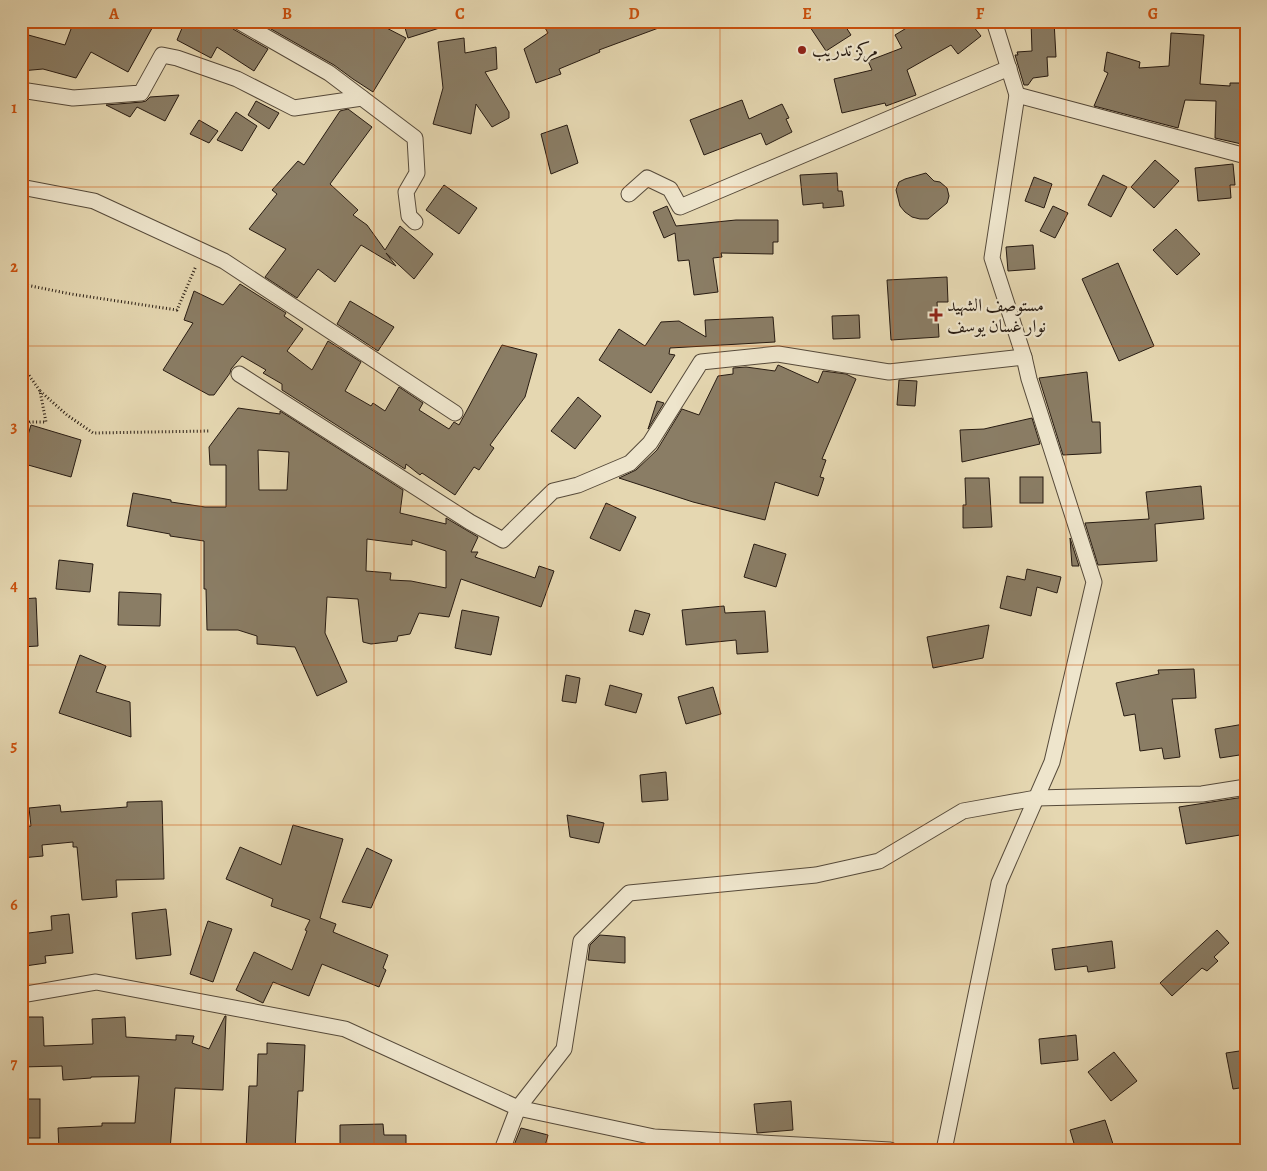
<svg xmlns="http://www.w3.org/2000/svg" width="1267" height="1171" font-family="Alegreya,Amiri,serif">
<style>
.building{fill:#8a7d65;stroke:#271b12;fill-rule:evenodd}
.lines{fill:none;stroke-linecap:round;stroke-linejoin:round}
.minor-casing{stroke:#564a3a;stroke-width:17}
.path{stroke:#271b12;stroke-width:3;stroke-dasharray:1 2.5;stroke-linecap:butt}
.minor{stroke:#eee5cc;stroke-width:15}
.grid{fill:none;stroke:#cb500d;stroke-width:1;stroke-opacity:0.55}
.poi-dot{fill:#8f2418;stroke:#eee5cc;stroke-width:2}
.labels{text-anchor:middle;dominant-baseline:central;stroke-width:4.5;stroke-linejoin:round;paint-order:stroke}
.poi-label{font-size:18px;fill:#271b12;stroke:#eee5cc;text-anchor:start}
.neatline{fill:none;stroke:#cb500d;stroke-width:2}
.grid-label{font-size:16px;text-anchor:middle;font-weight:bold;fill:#cb500d}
</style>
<rect width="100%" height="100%" fill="#e5d7b1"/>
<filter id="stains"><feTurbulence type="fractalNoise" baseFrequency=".004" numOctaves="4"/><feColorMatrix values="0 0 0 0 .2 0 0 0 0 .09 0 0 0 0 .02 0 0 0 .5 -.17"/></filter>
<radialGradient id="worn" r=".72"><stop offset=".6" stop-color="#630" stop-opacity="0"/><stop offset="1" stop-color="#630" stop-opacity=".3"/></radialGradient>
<!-- building -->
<g class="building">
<path d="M74,21H81L98,28L99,21H156L128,72L91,52L76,78L43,69L21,71V33L65,45Z"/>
<path d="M185,21H229L230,26L233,29L268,49L254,71L217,47L211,58L177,40Z"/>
<path d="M257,21H373L406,38L373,92L353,79L334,65Z"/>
<path d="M403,21H449V25L408,38Z"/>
<path d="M541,21H672V23L599,50L600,52L559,69L561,74L536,83L524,49L548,33Z"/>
<path d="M817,21H842L851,35L826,51L810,27Z"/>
<path d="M918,21H969L981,36L958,54L951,45L907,70L916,95L886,106L885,103L842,113L834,79L872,70L868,61L902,48L895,35Z"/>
<path d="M1031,21H1054L1056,57H1047L1048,76L1033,78L1028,85H1024L1015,55H1018L1017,52L1032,51Z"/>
<path d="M1171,33L1204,35L1200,84L1230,86V83H1246V145L1215,138L1216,101L1185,100L1178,128L1094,106L1108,73L1104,71L1107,52L1140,62L1139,68L1169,66Z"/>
<path d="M464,38L465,53L496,47L497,69L485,72L509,112V118L492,127L476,104L471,134L433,124L443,88L438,42Z"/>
<path d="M179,95L165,121L137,107L130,117L106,105L142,102L146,101L150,97Z"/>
<path d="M742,100L749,119L782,104L789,118L786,119L792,132L766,145L761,133L704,155L690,120Z"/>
<path d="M256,101L279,113L269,129L248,115Z"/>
<path d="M348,109L372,127L330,184L358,210L353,215L367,225L385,250L400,226L433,254L414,279L386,253L396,266L361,245L335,282L318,269L297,298L265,277L286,249L249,229L277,194L272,190L298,161L304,165L340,111Z"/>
<path d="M236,112L257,126L242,151L217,140Z"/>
<path d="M199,120L218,131L209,143L190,134Z"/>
<path d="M567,125L578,163L551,174L541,134Z"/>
<path d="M1155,160L1179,181L1154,208L1131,187Z"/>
<path d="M1233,164L1235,185H1230L1231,198L1198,201L1195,168Z"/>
<path d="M837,173L838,191H842L844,206L823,208V203L803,205L800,175Z"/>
<path d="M926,173L934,181L940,182L947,188L949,196L947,203L928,219H920L912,217L905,212L900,206L896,190L899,182L905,179Z"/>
<path d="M1103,175L1127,187L1111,217L1088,205Z"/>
<path d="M1034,177L1052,184L1044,208L1025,201Z"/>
<path d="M444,185L477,208L459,234L426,210Z"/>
<path d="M667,206L676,226L736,220H778V242H773V254L721,253L722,257L713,258L718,292L694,295L689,260L678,261L675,233L664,238L653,212Z"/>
<path d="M1053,206L1068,213L1055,238L1040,231Z"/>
<path d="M1176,229L1200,254L1177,275L1153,250Z"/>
<path d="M1033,245L1035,269L1008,271L1006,247Z"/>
<path d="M1118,263L1154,346L1119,361L1082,279Z"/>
<path d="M947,277L948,302H937L939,337L891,340L887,280Z"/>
<path d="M240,284L286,313L284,316L303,329L287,351L312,370L328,341L361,362L345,391L371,406L373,403L385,411L399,387L423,403L419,410L449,429L454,422L459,425L502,345L537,354L525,397L490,445L494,448L479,470L474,467L455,495L422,473L420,475L406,464L405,469L282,390V384L263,373L266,370L242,356L231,369L230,373L214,395H209L163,370L193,323L184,320L194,291L223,305Z"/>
<path d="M350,301L394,327L378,351L337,324Z"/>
<path d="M859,315L860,338L833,339L832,316Z"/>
<path d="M773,317L775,342L670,348L669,354L675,355L651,393L599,360L619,329L645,346L661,322L679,321L706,337L705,320Z"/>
<path d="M778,365L818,383L823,371L846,374L856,379L822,459L826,460L820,477L824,478L818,496L775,482L765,520L693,502L619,478L636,470L657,450L682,409L699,415L718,376L733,374V368L746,367L775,371Z"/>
<path d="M1087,372L1092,422H1100L1101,453L1063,455L1039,378Z"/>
<path d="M899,380L917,381L915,406L897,405Z"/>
<path d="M578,397L601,416L575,449L551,431Z"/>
<path d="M657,401L664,403L648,429Z"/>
<path d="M238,408L280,414V411L403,490L400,513L446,524V518L478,537L471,552H478L475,557L535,578L539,566L554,571L541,607L461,579L449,617L419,613L410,634L398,636L397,641L371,644L363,642L358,599L327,597L325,633L347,682L317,696L295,647L257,644V636L238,630H207L206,589H204V541L170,536V534L127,526L133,493L171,500V502L205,507H226V465H210L209,447ZM258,450L289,452L287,490H259ZM367,539L412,545V540L446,551V588L411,581L390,580L391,573L366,571Z"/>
<path d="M1032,418L1040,444L962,462L960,430L984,429Z"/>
<path d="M31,425L81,440L71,477L21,463V458Z"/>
<rect x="1020" y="477" width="23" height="26"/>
<path d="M965,478H989L992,527L963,528V505H966Z"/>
<path d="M1201,486L1204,519L1155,524L1157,561L1098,565L1085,523L1149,519L1146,492Z"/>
<path d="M606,503L636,517L620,551L590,538Z"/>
<path d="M1070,538L1079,566H1072Z"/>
<path d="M754,544L786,554L776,587L744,577Z"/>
<path d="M59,560L93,564L90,592L56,589Z"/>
<path d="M1027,569L1061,577L1057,593L1037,587L1031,616L1000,608L1007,576L1025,580Z"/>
<path d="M119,592L161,594L160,626L118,625Z"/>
<path d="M36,598L38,646L21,647V599Z"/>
<path d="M724,606L725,613L765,611L768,652L737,654L736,640L686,645L682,610Z"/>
<path d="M462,610L499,617L491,655L455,648Z"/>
<path d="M635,610L650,614L643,635L629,631Z"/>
<path d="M989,625L983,658L933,668L927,637Z"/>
<path d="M80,655L106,666L96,692L130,702L131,737L59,713Z"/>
<path d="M1194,669L1196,698L1172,699L1180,757L1164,759L1162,748L1140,751L1135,714L1124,716L1116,683L1159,674L1158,670Z"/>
<path d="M566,675L580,678L576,703L562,701Z"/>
<path d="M610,685L642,694L636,713L605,705Z"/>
<path d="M713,687L721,714L686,724L678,697Z"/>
<path d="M1244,724L1246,733V754L1220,758L1215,729Z"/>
<path d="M666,772L668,800L642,802L640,775Z"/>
<path d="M1244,797L1246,806V834L1186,844L1179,807Z"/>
<path d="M162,801L164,879L116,880L117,897L82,900L77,847H73V842L42,845L43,856L21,858V827L31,826L29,808L60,805L61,812L127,807V802Z"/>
<path d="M567,815L604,823L599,843L570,837Z"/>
<path d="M293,825L343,839L320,918L336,924L333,932L388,955L383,968L386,970L379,987L322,964L309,996L273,982L263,1003L236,990L254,952L292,970L307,931L305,930L310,920L271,906L273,899L226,879L240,847L281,865Z"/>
<path d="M367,848L392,860L371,908L342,902Z"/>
<path d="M166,909L171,955L136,959L132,913Z"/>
<path d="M69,914L73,953L45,956L46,963L25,966L21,934L52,930L51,916Z"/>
<path d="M208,921L232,929L213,982L190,974Z"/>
<path d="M1217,930L1229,943L1214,957L1218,961L1207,971L1202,968L1172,996L1160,983Z"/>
<path d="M600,935L625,937V963L588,960L590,945Z"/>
<path d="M1112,941L1115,968L1088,972L1087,966L1055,970L1052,949Z"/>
<path d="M225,1016H226L223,1090L175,1088L170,1150H59L58,1128L102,1126V1123H135L139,1076L91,1077V1078L63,1080L62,1066L21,1067V1017H43L44,1046L93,1044L92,1019L125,1017L126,1037L176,1040V1035L194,1036L192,1043L209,1049Z"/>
<path d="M1076,1035L1078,1060L1041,1064L1039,1039Z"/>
<path d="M267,1043L305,1045L303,1091H298L295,1150H246L249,1086H257L258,1054H267Z"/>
<path d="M1246,1050V1087L1233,1089L1226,1053Z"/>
<path d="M1114,1052L1137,1081L1111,1101L1088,1072Z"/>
<rect x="21" y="1099" width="19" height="39"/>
<path d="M791,1101L793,1130L757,1133L754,1104Z"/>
<path d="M1105,1120L1115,1150H1076L1070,1130Z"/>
<path d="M383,1124L384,1135H406V1150H340V1125Z"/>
<path d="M521,1128L548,1135L544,1150H512Z"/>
</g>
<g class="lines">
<defs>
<g id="minor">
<path d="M238,21L329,73L415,138L417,173L406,192L409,216L415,222"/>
<path d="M21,90L73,98L141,93L162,55L177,58L237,79L294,108L362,98"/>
<path d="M1017,95L1246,156"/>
<path d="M21,187L94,201L224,261L455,413"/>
<path d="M629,194L647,178L670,189L680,207L1009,68"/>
<path d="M239,374L470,522L503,540L553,491L578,485L630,463L650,443L701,362L778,354L889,372L1024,357"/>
<path d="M21,995L96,982L345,1029L518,1108L654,1137L890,1150"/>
<path d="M502,1150L518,1108L564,1049L581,941L629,893L816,875L879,861L963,811L1036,798L1202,794L1246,787"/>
<path d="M944,1150L999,883L1052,762L1094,582L1029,379L1024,357L992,258L1017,95L994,21"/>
</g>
</defs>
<!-- minor casing -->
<use href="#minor" class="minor-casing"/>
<!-- path -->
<g class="path">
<path d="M21,284L71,294L177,310L196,266"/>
<path d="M21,364L40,391L46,422H30L24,427H21"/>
<path d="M40,391L67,415L93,433L209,431"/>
</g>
<!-- minor -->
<use href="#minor" class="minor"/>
</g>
<!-- grid -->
<path class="grid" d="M201,21V1150M374,21V1150M547,21V1150M720,21V1150M893,21V1150M1066,21V1150M21,187H1246M21,346H1246M21,506H1246M21,665H1246M21,825H1246M21,984H1246"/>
<!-- markers -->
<g class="poi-dot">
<circle cx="802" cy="50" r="5"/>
<path d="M933.5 307.5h5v5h5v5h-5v5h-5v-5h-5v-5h5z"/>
</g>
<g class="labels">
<!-- poi labels -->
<g class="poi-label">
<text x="812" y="50">مركز تدريب</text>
<text x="947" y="305">مستوصف الشهيد<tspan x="947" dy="21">نوار غسان يوسف</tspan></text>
</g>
</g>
<!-- margin -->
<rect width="1267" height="1171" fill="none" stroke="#e5d7b1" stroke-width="55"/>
<rect x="28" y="28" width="1212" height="1116" class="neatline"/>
<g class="grid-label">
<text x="114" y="19">A</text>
<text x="287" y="19">B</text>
<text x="460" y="19">C</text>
<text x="634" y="19">D</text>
<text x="807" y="19">E</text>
<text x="980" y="19">F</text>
<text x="1153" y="19">G</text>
<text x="14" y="113">1</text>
<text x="14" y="272">2</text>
<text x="14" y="432">3</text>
<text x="14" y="591">4</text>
<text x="14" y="751">5</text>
<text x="14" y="910">6</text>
<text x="14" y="1069">7</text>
</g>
<rect width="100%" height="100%" filter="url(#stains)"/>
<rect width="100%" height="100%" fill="url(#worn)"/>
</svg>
